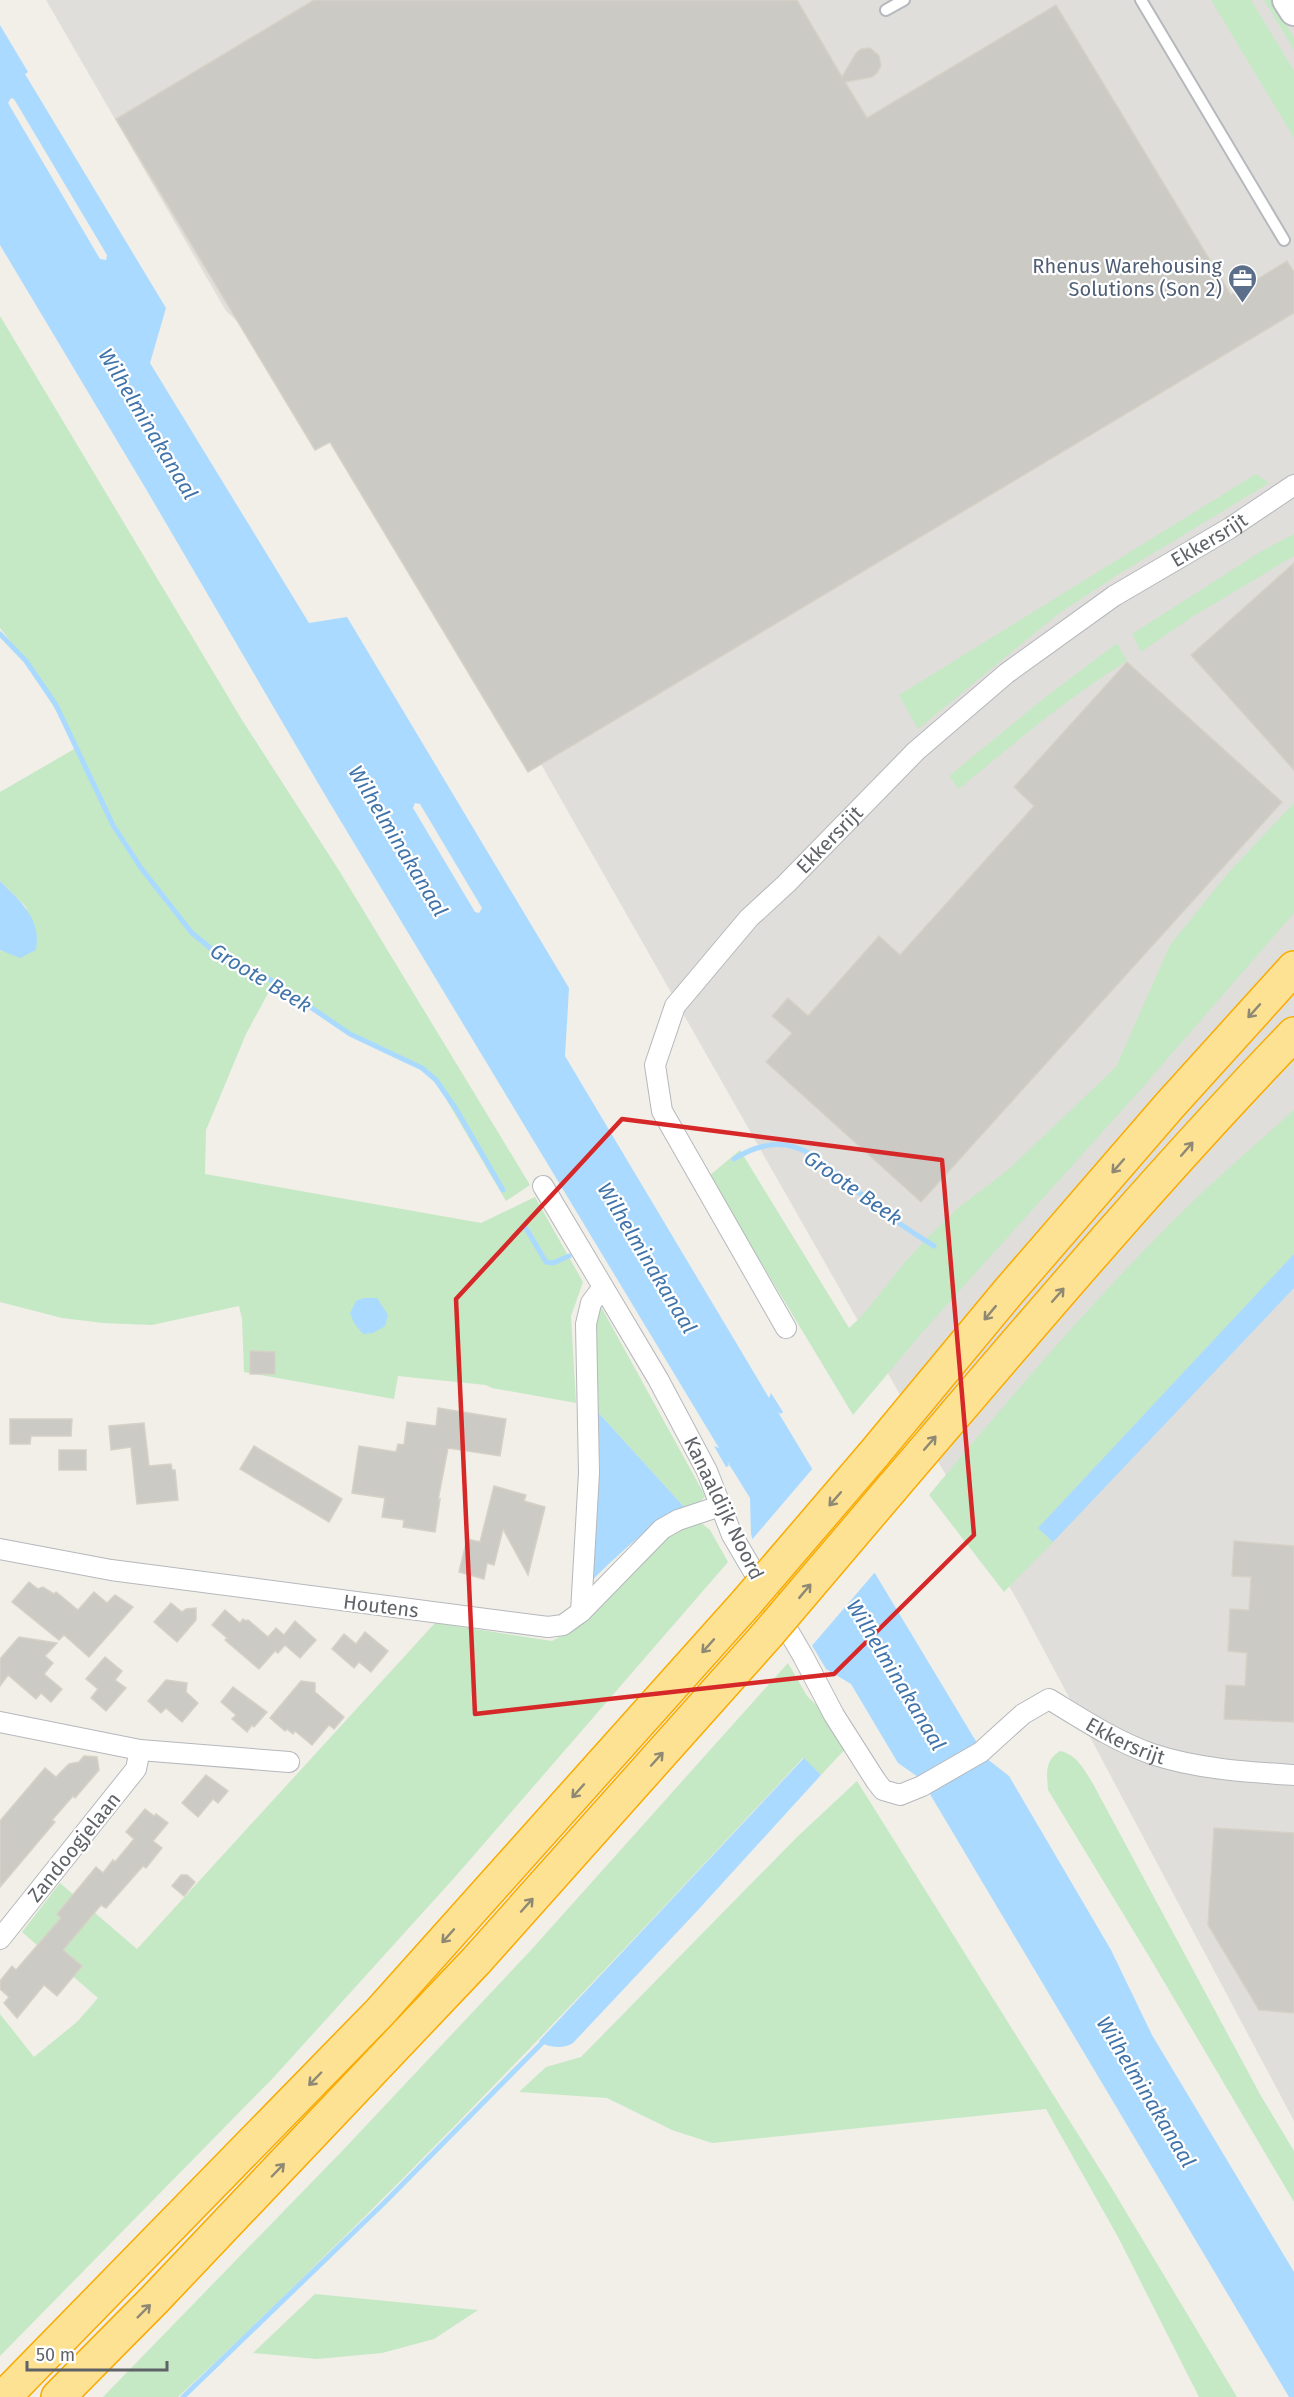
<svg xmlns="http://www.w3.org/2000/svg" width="1294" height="2397" font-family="'Fira Sans',sans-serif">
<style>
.industrial{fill:#e0deda}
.green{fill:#c5e8c5}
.water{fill:#aadaff;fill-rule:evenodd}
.pier{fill:#f1efe8}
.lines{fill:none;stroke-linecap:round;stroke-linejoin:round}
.stream{stroke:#aadaff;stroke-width:5}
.building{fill:#cccac5;stroke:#d6d1c6;stroke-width:1.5}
.service-casing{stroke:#b5b8bc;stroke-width:14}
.minor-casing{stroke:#b5b8bc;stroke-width:22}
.secondary-casing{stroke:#b6babf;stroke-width:32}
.motorway-casing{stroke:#f9ab00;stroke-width:36}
.service{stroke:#fff;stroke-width:10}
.minor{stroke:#fff;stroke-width:20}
.secondary{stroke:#fff;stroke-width:28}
.motorway{stroke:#fde293;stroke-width:33}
.motorway-bridge-casing{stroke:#f9ab00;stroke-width:36;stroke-linecap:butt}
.motorway-bridge{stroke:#fde293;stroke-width:33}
.oneway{stroke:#8e8975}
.marked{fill:none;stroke:#d62828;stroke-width:4.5;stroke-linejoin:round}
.labels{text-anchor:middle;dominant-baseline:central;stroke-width:4.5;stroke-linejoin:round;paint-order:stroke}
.service-label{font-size:20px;fill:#4e5e75;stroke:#fff;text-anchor:end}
.street-label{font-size:20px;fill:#5f6368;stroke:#fff}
.water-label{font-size:21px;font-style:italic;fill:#4174aa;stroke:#fff}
</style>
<rect width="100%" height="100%" fill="#f1efe8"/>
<!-- industrial -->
<path class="industrial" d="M46,0H1294V2121L1021,1607L345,420L226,311Z"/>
<!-- green -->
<g class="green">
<path d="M1211,0H1251L1294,71V138Z"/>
<path d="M1264,0H1272L1294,38V50Z"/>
<path d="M0,316L242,720L340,872L530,1185L506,1201L429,1070L381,1050L321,1016L273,984L246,1034L206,1130L205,1174L481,1223L535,1197L583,1282L571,1316L576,1403L492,1388L486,1385L398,1376L394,1399L244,1372L242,1319L239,1306L152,1325L103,1323L62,1318L0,1302V950L2,952L27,908L0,881V792L76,748L35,672L0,628Z"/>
<path d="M1256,474L1269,483L1119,574L1058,614L918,729L899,695Z"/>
<path d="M1294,534V556L1192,617L1141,652L1132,634L1260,552Z"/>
<path d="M1117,643L1127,661C1067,698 1013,744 959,789L949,776L1043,699Z"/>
<path d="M1294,803V913L1142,1088L926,1328L853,1415L709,1176L740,1150L849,1328L862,1316L905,1262L930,1235L958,1208L1009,1169L1116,1067L1170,945L1229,872Z"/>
<path d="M1294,1110V1254L1038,1528L1053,1542L1004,1592L929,1495C1004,1405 1079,1316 1161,1233C1203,1190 1249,1150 1294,1110Z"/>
<path d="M600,1305L703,1492L705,1497L698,1503L685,1508L596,1410L593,1318Z"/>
<path d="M700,1522L710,1530L728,1562L455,1877L273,2078L0,2356V2014L34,2057L77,2022L98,1998L22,1932L60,1883L137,1949L435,1623L552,1641L565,1634L668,1533Z"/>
<path d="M788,1663L807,1696L834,1722L848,1746L821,1775L803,1758C600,1976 396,2194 178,2397H103L345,2148L532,1949Z"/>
<path d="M1060,1751C1077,1755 1083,1768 1092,1782L1261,2096L1294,2151V2202L1150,1958L1048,1790C1047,1774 1044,1761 1060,1751Z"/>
<path d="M857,1781L1111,2187L1237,2397H1199L1118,2237L1046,2109L712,2143L672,2130L607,2098L519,2092L546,2067L581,2057L796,1838Z"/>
<path d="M315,2294L478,2310L434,2339L382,2353L317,2359L253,2353Z"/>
</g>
<!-- water -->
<g class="water">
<path d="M0,25L28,72L25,74L166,308L150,363L309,623L347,617L569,988L565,1056L769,1398L771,1393L783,1412L781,1414L778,1412L986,1758L1009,1776L1111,1950L1152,2035L1294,2272V2397H1289L921,1779L898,1763L851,1684L826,1669L755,1549L751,1534L750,1498L727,1461L729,1466L726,1467L714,1446L719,1448L325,795L146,489L0,245ZM11,98L14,99L107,255L106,260L100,259L8,103ZM415,803L420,804L482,908L479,913L475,912L413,808Z"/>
<path d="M0,881C20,901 42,919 36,950L20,958L0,950Z"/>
<path d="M1294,1254V1288L1053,1542L1038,1528Z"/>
<path d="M364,1298H377L388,1315L385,1326L373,1333L363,1334L354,1323L350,1313L356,1301Z"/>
<path d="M596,1410L685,1508C659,1514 609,1564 589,1583V1552L600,1469Z"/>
<path d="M804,1758L821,1775L698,1910L573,2043C564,2049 547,2048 539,2041Z"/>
</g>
<!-- pier -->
<path class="pier" d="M814,1467L876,1571L810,1648L752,1550L750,1542Z"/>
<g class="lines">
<!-- stream -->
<g class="stream">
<path d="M0,634L26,661L56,705L113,825L141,868L192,933L225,960L259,972L350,1034L422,1068L436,1080L456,1109L503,1190"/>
<path d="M734,1159C796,1120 827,1168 873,1204C892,1219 913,1233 934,1246"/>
<path d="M524,1225L546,1262L553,1263L569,1256"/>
<path d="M183,2397L384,2203L542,2043"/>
</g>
</g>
<!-- building -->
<g class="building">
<path d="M314,0H797L842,77L856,53L861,49L870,48L879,56L881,66L877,73L872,77L845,82L867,118L1056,5L1231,295L1287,261L1294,272V313L528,772L330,442L315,450L116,119Z"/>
<path d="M1294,563V770L1191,655Z"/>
<path d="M1127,662L1282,802L921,1202L766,1062L792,1033L772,1016L788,998L808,1016L879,936L900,955L1034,806L1014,787Z"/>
<path d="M250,1351L275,1352V1374H250Z"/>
<path d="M438,1408L506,1419L500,1456L448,1448L438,1500L440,1499L435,1532L403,1527L404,1520L382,1517L385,1498L352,1493L359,1446L396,1452L398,1444L404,1445L407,1422L436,1426Z"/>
<path d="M10,1419H72L71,1436H31L30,1444H10Z"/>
<path d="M144,1423L149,1466L171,1464L172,1470H175L178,1500L137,1504L131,1447L111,1450L109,1426Z"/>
<path d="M254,1446L342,1499L329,1522L240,1469Z"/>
<rect x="59" y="1450" width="27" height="20"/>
<path d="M494,1486L526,1495L524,1501L545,1507L528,1575L503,1529L494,1565L487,1563L484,1579L459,1572L467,1539L480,1542Z"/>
<path d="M1234,1541L1294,1546V1722L1224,1719L1226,1685L1245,1686L1246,1669L1247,1653L1228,1651L1230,1609L1249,1610L1251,1577L1232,1576Z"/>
<path d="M29,1582L38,1589L43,1587L54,1594L56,1592L78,1610L94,1592L107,1603L115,1595L133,1607L89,1657L64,1635L59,1640L12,1602Z"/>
<path d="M171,1603L182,1612L186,1609L196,1608V1620L177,1642L154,1622Z"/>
<path d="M225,1610L240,1623L243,1619L246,1621L248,1620L268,1637L276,1628L284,1635L295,1621L316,1640L300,1658L285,1645L278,1653L275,1651L259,1669L225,1640L227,1638L212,1625Z"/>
<path d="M365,1632L388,1651L371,1672L359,1662L354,1668L332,1649L344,1634L356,1644Z"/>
<path d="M19,1637L57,1643L45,1656L53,1663L44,1674L62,1689L51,1702L41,1693L36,1699L8,1675L0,1686V1659Z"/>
<path d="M105,1657L122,1671L115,1680L126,1688L106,1711L91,1698L98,1689L86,1679Z"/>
<path d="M166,1680L187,1683L186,1692L198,1703L182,1722L166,1708L161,1713L148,1701Z"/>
<path d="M301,1681L315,1683V1692L344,1717L334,1729L329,1725L312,1745L295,1731L293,1734L287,1729L285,1731L270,1718Z"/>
<path d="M233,1687L267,1712L254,1727L252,1725L247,1732L232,1719L236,1715L221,1702Z"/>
<path d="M84,1756L97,1757L99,1770L75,1798L73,1796L52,1820L55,1822L0,1887V1821L45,1768L56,1777L69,1764L79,1762Z"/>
<path d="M206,1775L228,1791L218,1803L213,1799L198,1817L182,1803Z"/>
<path d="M145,1809L154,1816L156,1814L168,1823L153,1841L162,1848L146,1868L143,1866L106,1908L101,1905L63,1950L82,1966L57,1996L44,1985L17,2018L4,2003L9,1997L0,1989V1981L12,1966L16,1970L61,1918L57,1914L96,1867L103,1873L113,1860L115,1862L134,1839L126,1832Z"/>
<path d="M1214,1828L1294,1833V2013L1259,2010L1208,1925Z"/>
<path d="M181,1875H187L195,1882L184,1896L172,1886Z"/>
</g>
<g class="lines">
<defs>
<g id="service">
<path d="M1141,0L1284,240"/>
<path d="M886,10L904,0"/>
</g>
<g id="minor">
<path id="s1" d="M543,1186L658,1379L707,1471L732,1535L803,1656L834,1715L876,1781L883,1790L900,1795L922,1786L981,1752L1023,1714L1049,1699C1082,1719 1115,1741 1152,1754C1197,1769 1247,1772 1294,1775"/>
<path id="s2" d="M786,1328L662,1111L655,1065L675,1006L749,918L786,884L916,751L1007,673L1114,596L1230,528L1294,485"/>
<path d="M0,1549L111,1570L548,1627L563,1625L581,1612L662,1529L678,1520L720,1506"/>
<path d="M581,1612L589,1473L586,1324L591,1303L603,1287"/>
<path d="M0,1722L140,1750L136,1769L0,1939"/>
<path d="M140,1750L289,1762"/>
</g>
<path id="secondary" d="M1287,0L1294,11"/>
<g id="motorway">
<path d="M873,1455L1009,1291L1170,1105L1294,968"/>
<path d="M892,1488C1024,1334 1154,1179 1294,1034"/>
<path d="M4,2397L380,2012L747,1602"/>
<path d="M58,2397L155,2299L476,1961L767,1635"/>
</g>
</defs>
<!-- service casing -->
<use href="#service" class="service-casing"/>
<!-- minor casing -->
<use href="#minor" class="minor-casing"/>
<!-- secondary casing -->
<use href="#secondary" class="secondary-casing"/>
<!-- motorway casing -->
<use href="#motorway" class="motorway-casing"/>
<!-- service -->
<use href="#service" class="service"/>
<!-- minor -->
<use href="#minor" class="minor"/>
<!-- secondary -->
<use href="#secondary" class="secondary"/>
<!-- motorway -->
<use href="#motorway" class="motorway"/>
<defs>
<g id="motorway-bridge">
<path d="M747,1602L873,1455"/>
<path d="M767,1635L892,1488"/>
</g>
</defs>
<!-- motorway-bridge casing -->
<use href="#motorway-bridge" class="motorway-bridge-casing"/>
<!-- motorway-bridge -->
<use href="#motorway-bridge" class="motorway-bridge"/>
</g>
<!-- one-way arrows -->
<defs><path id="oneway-shaft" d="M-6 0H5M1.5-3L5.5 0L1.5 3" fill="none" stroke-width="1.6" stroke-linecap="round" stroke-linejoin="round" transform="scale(1.5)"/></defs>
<g class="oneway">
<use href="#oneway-shaft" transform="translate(1254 1011) rotate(132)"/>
<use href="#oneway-shaft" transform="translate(1187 1149) rotate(-49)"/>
<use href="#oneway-shaft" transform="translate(1118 1166) rotate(131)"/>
<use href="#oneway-shaft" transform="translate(1058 1295) rotate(-49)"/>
<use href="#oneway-shaft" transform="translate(990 1313) rotate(130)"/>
<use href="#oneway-shaft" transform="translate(930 1443) rotate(-49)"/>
<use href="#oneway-shaft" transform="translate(835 1499) rotate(131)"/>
<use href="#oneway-shaft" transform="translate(805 1591) rotate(-50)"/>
<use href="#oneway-shaft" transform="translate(708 1646) rotate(132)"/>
<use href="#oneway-shaft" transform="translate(657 1759) rotate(-48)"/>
<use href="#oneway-shaft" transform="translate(578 1791) rotate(132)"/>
<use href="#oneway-shaft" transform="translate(527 1905) rotate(-48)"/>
<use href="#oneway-shaft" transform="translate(448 1936) rotate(132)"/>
<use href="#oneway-shaft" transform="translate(315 2079) rotate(134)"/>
<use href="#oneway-shaft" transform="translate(278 2170) rotate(-46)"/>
<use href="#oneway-shaft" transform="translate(144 2311) rotate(-45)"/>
</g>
<!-- marked area -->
<path class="marked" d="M622,1119L942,1160L974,1535L834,1674L475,1714L456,1299Z"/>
<!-- icons -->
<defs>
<symbol id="office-pin" viewBox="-11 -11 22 30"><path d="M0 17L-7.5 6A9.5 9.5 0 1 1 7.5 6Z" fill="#5c6f8a" stroke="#fff"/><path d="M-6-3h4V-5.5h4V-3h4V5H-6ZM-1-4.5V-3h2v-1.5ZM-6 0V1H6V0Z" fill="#fff"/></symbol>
</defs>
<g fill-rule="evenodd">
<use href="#office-pin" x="1226" y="262" width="33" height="45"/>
</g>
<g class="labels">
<!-- service labels -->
<g class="service-label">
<text x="1222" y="266">Rhenus Warehousing<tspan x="1222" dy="23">Solutions (Son 2)</tspan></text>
</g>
<!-- street labels -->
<g class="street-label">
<text stroke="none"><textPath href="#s2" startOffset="1072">Ekkersrijt</textPath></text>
<text stroke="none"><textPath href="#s2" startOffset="586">Ekkersrijt</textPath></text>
<text transform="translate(724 1508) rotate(64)">Kanaaldijk Noord</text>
<text transform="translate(381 1606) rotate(7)">Houtens</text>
<text stroke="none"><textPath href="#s1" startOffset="978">Ekkersrijt</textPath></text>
<text transform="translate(74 1847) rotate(-51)">Zandoogjelaan</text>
</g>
<!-- water labels -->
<g class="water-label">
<text transform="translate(148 424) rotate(59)">Wilhelminakanaal</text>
<text transform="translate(398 841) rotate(59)">Wilhelminakanaal</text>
<text transform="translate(261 978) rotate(31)">Groote Beek</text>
<text transform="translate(853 1188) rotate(35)">Groote Beek</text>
<text transform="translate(647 1258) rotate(59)">Wilhelminakanaal</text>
<text transform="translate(896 1675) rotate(59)">Wilhelminakanaal</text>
<text transform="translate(1146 2092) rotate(59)">Wilhelminakanaal</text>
</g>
</g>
<!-- scale -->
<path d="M27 2361v9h140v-9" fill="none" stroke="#5f6368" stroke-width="3"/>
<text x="36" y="2361" font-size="18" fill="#5f6368" stroke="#ffffff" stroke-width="4.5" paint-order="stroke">50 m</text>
</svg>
